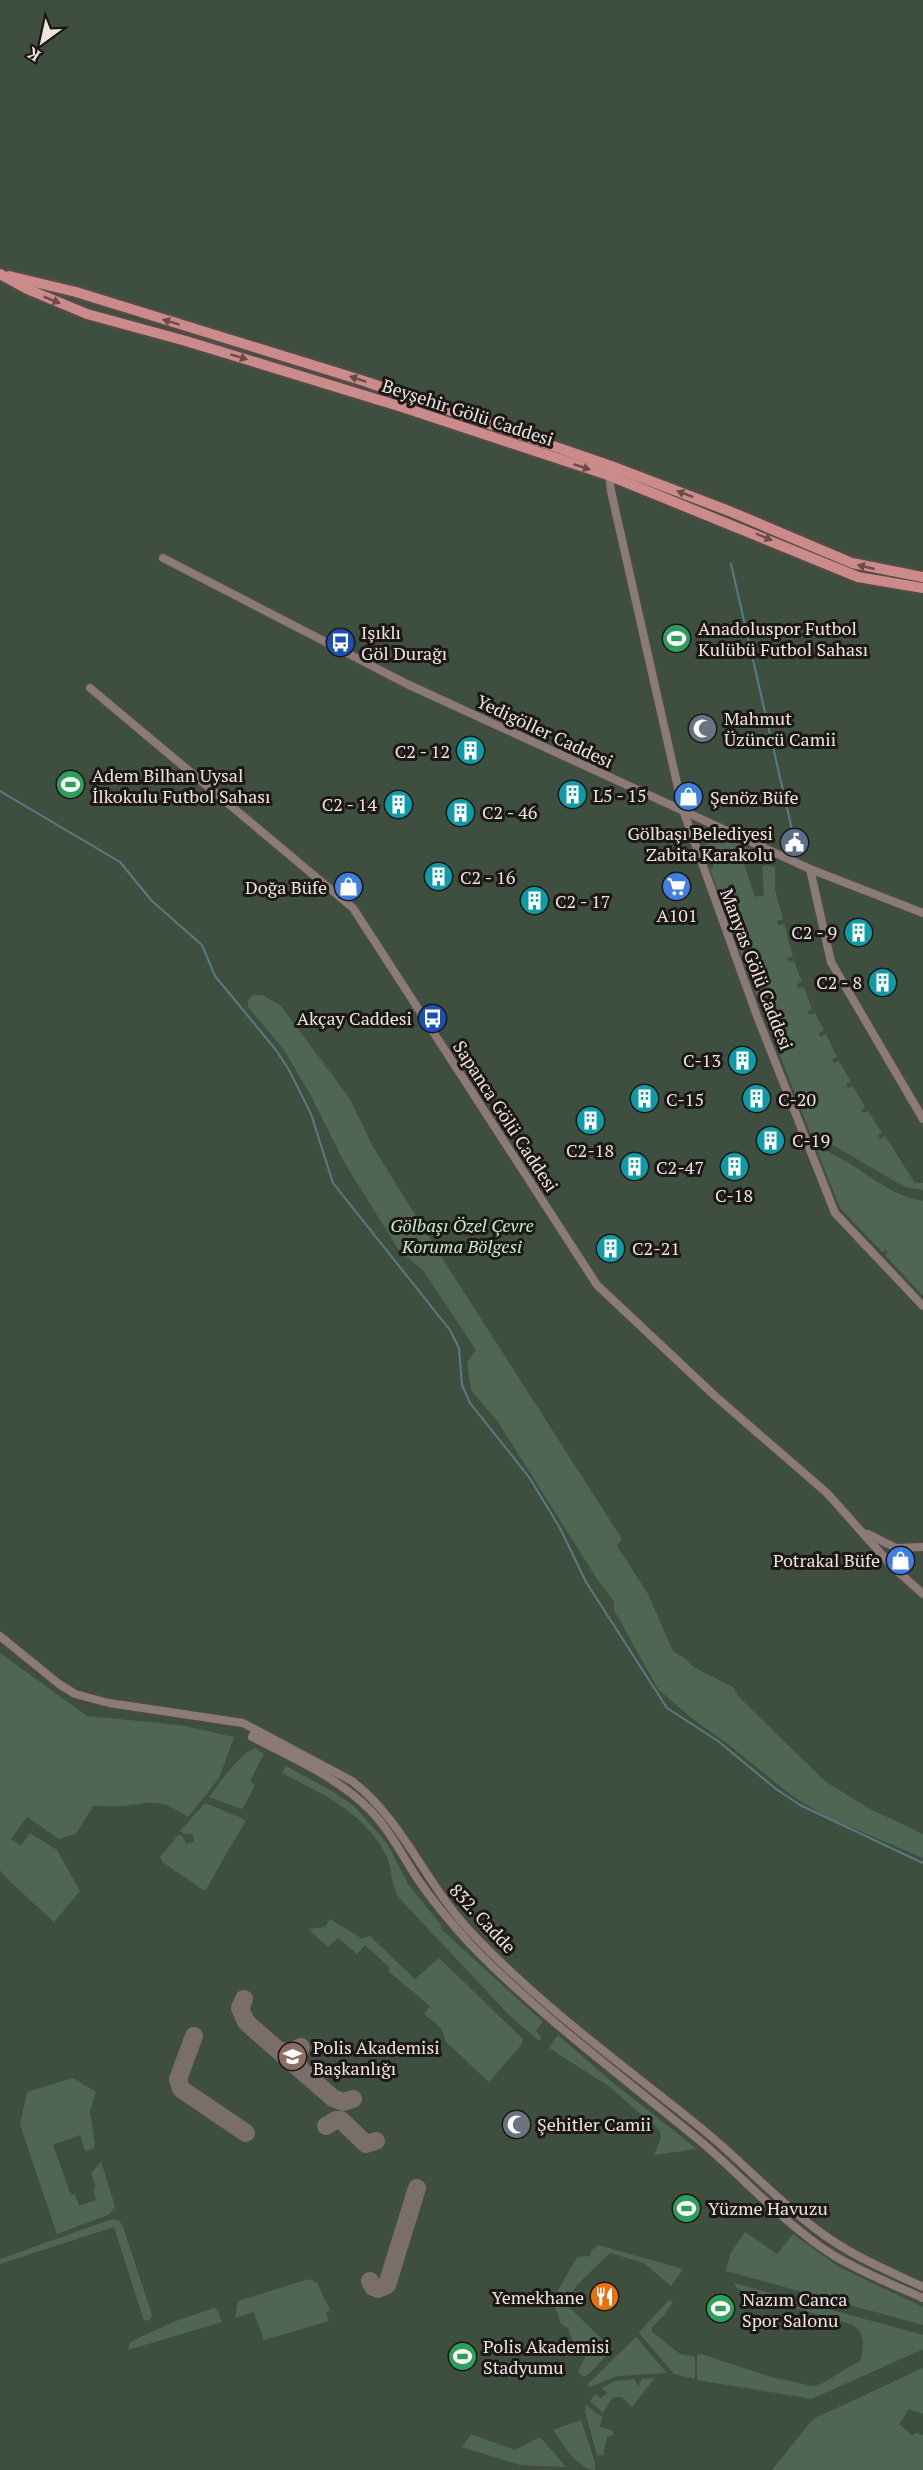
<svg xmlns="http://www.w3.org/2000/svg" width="923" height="2470" font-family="'PT Serif',serif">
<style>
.green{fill:#3e4f40}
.forest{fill:#4f6652}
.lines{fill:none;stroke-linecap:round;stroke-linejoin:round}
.stream{stroke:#577b82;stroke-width:2}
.taxiway{stroke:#7a6e6a;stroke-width:18}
.minor-casing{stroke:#554b47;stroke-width:10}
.major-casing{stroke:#554b47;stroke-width:14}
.minor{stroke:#8a7b76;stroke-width:8}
.major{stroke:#ca8b8a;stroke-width:10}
.oneway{fill:#6a4b4a}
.labels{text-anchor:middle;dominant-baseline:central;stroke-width:6;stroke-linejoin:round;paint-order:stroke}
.street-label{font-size:18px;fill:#ede5e1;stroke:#1c1715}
.poi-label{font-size:18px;fill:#ede5e1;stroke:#1c1715;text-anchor:start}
.park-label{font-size:18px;font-style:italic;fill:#c3f1c9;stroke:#1c1715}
</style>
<rect width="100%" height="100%" fill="#3a2d28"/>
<!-- green -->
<rect class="green" x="0" y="0" width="923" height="2470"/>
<!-- forest -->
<g class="forest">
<path d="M698,826L760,853L758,856L748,858L746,855L744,856L745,860L743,861L755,897L764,895L762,867L767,865L775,867V890L783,919L777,921L778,925L784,924L793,956L787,958L789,962L794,961L802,982L797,984L798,988L804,987L812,1009L807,1012L809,1015L815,1013L824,1030L819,1033L820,1037L826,1034L837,1057L832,1060L834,1063L839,1061L851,1082L846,1084L848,1088L853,1086L865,1107L861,1110L863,1113L868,1111L882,1133L878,1135L880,1139L885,1136L915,1183H923V1190L905,1187L810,1132L751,982L710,869L714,867L711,861L707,862L705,855L710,853L708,846H702L707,844L704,834L699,835Z"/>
<path d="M252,995H262L281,1006L350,1099L373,1147L451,1272L622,1539L617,1546L648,1594L673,1651L684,1658L695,1668L733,1687L739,1697L826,1782L870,1809L923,1834V1858L827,1817L791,1795L729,1745L690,1717L658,1689L614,1610V1601L599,1582L498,1422L471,1390L467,1362L476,1350L422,1269L400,1252L344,1162L310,1094L284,1050L248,1007V1001Z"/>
<path d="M816,1148C852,1156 880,1194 923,1201V1296L885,1255L888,1252L886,1250L882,1252L840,1208Z"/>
<path d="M0,1653L87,1716L180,1725L234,1737L219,1778L188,1817C159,1798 155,1802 123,1806C113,1807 103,1806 93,1806L76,1834L59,1839L27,1817L11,1839L21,1846L30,1833L57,1850L80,1891L54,1922L6,1878L0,1870Z"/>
<path d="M255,1748L264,1754L250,1781L255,1786L242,1809L209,1797C219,1784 239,1754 255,1748Z"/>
<path d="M286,1766L332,1791L354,1806L387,1843L408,1884L441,1925V1929L543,2022L536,2030L542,2039L538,2040L510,2016L400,1899C390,1887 393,1869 386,1855C364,1812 322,1794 282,1773Z"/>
<path d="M205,1803L246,1820L205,1891L162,1862L160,1857L179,1834L183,1837L186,1844L194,1842L193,1834H184L180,1831Z"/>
<path d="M330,1919L362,1939L370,1936L415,1979L439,1958L523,2039L521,2045L489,2082L446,2042L441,2028L424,2014L430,2006L388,1971L390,1968L365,1945L357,1954L338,1938L328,1947L308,1929L325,1927Z"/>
<path d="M558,2035L612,2082L697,2149L654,2155L661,2138L660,2131L610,2087L549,2048Z"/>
<path d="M73,2078L96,2092L90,2111L95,2145L93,2149L85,2151L80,2135L53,2145L71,2195L75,2194L79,2206L96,2200L93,2188L96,2187L91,2173L101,2162L115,2206L110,2214L57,2234L20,2125L27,2092Z"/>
<path d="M112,2219L119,2220L123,2227L152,2315L150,2320L146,2321L143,2318L114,2227L0,2264V2259Z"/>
<path d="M745,2232L777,2254L793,2234L839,2267L923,2307V2325L726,2271L730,2254Z"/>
<path d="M598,2245L683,2269L671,2286L644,2263L610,2253L578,2284L564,2302L612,2349L589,2374L583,2377L578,2371L585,2357L573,2342L568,2328L561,2324L555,2306V2296L574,2262L578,2257L590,2256L591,2251Z"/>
<path d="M309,2279L317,2283L330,2310L326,2313L329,2321L264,2340L254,2312L235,2318L238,2301Z"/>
<path d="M734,2283L923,2335V2349L812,2399L697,2380V2355L701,2354L771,2377L812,2386L821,2384L861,2360C863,2346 866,2334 853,2325L747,2294L736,2287Z"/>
<path d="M669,2300L673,2302L664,2315L652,2327V2332L680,2354L695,2357V2379L674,2374L640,2334L639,2332Z"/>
<path d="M214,2308L218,2312L222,2322L128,2350L130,2342L173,2322Z"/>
<path d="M636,2337L667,2373L618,2376L590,2387L588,2384Z"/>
<path d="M923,2368V2414L909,2409L899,2424L913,2436L915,2433L923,2435V2470H772L813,2419Z"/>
<path d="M655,2378L632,2407L622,2397H613L603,2413L590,2401L595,2394L600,2398L608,2393L602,2388L615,2381L634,2379L638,2386L642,2379Z"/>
<path d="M586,2405L602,2417L600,2427L614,2431L613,2435L607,2437L603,2455H597L585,2412Z"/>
<path d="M581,2420L595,2462V2470C577,2470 563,2443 553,2430Z"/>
<path d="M471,2434L515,2450L540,2437L566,2467L520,2465L462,2447Z"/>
</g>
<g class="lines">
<!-- stream -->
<g class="stream">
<path d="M731,564L793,834L785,847"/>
<path d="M0,791L120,862L152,901L202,945L215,976L276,1050L289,1070L311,1114L333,1183L450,1330L459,1348L462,1385L470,1403L529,1477L560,1528L586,1582L667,1708L718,1741L776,1789L800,1805L923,1863"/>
</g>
<!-- taxiway -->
<g class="taxiway">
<path d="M244,1999L240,2008L246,2022L333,2098L343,2102L353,2099"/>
<path d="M194,2036L178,2079L181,2089L246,2133"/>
<path d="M279,2050L288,2053L301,2047L296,2059L301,2070"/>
<path d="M326,2126L336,2120H341L366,2144L376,2141"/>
<path d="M370,2281L373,2287L378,2289L387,2285L417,2188"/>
</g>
<defs>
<g id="minor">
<path d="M609,473L611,491L683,810L757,1016L835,1213L923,1306"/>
<path d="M163,558L407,684L810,869L923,913"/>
<path d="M90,688L353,908L597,1285L715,1396L827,1493L893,1567L923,1594"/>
<path d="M810,869L831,962L923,1119"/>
<path d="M868,1534L896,1548L923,1547"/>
<path d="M0,1636L59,1684L75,1694L109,1703L243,1723L352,1781C402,1819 426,1884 469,1930C537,2003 619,2062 696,2124C738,2157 773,2197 816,2229C848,2254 886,2270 923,2287"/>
<path d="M254,1733L252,1737C293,1758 339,1778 371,1811C390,1831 402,1855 417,1878C433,1902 452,1924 471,1945C541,2017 622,2076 699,2140C743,2177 784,2224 833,2255C861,2272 893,2285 923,2298"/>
</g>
<g id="major">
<path d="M0,274L27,289L87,314L186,341L402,407L608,475L858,577L923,588"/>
<path d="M9,276L76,292L364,381L611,466L729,511L852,563L923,577"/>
</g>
</defs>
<!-- minor casing -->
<use href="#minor" class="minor-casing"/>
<!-- major casing -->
<use href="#major" class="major-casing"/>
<!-- minor -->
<use href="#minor" class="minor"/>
<!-- major -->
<use href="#major" class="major"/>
</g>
<!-- one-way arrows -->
<defs><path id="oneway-solid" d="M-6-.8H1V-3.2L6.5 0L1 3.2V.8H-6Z" transform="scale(1.5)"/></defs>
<g class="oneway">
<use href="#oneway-solid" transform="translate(52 300) rotate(22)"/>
<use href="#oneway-solid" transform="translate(171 322) rotate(-163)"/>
<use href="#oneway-solid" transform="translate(239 357) rotate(17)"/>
<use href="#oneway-solid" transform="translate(358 379) rotate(-162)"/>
<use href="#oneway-solid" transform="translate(582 467) rotate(18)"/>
<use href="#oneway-solid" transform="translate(685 494) rotate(-159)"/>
<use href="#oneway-solid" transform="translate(764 537) rotate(23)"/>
<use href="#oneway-solid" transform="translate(866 567) rotate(-167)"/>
</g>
<!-- icons -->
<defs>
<symbol id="stadium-disc" viewBox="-11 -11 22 22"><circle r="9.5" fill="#2e9e5b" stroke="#1c1715"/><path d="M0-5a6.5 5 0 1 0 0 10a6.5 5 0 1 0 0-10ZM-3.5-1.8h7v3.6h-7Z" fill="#fff"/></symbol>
<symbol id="bus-disc" viewBox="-11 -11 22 22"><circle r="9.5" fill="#1a4fb4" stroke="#1c1715"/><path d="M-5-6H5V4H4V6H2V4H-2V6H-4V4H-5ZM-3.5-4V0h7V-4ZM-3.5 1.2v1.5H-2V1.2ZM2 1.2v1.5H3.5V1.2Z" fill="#fff"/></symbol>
<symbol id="mosque-disc" viewBox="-11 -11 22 22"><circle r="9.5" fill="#6b7280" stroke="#1c1715"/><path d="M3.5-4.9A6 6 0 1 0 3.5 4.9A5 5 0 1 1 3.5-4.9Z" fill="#fff"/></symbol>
<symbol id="building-disc" viewBox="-11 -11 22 22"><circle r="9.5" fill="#0f9aa8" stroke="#1c1715"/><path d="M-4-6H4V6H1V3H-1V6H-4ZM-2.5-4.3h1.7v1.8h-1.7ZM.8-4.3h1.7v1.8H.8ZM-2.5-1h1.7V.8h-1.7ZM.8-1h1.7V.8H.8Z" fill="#fff"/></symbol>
<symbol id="shop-disc" viewBox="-11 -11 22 22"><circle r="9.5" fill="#3f7fe0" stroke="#1c1715"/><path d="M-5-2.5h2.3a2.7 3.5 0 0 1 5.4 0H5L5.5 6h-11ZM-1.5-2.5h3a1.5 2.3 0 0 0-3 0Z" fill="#fff"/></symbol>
<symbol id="civic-disc" viewBox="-11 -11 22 22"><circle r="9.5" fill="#5c6f8a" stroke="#1c1715"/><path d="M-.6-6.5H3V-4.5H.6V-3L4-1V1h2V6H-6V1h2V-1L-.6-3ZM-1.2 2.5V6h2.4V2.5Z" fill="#fff"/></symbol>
<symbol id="supermarket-disc" viewBox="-11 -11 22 22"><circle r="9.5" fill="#3f7fe0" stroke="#1c1715"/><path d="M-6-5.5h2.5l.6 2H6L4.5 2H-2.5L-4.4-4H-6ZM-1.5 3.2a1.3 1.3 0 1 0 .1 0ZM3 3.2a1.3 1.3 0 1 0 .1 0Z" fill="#fff"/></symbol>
<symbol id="university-disc" viewBox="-11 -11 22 22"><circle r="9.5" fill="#8d6e63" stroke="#1c1715"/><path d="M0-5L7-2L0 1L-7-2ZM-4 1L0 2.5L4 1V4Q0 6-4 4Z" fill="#fff"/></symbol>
<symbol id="restaurant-disc" viewBox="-11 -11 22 22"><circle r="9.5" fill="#e8710a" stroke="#1c1715"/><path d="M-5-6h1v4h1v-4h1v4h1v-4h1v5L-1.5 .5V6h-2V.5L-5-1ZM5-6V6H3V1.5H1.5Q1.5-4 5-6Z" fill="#fff"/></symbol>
</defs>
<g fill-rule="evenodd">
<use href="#stadium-disc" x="660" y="622" width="33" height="33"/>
<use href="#bus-disc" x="324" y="626" width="33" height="33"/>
<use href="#mosque-disc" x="686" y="712" width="33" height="33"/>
<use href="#building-disc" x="454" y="734" width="33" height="33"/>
<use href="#stadium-disc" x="54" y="768" width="33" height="33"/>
<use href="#building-disc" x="556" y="778" width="33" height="33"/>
<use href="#shop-disc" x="672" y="780" width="33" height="33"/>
<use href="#building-disc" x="382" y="788" width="33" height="33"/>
<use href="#building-disc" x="444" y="796" width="33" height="33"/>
<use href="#civic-disc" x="778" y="826" width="33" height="33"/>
<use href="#building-disc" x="422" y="860" width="33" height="33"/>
<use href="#supermarket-disc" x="660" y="870" width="33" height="33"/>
<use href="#shop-disc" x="332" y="870" width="33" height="33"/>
<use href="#building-disc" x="518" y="884" width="33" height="33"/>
<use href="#building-disc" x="842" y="916" width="33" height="33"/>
<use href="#building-disc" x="866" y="966" width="33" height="33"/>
<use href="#bus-disc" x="416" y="1002" width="33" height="33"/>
<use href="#building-disc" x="726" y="1044" width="33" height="33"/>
<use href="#building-disc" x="628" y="1082" width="33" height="33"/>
<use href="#building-disc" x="740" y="1082" width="33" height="33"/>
<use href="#building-disc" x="574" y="1104" width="33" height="33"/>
<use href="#building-disc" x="754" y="1124" width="33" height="33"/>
<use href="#building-disc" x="718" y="1150" width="33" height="33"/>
<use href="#building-disc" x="618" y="1150" width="33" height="33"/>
<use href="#building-disc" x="594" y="1232" width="33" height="33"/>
<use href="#shop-disc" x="884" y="1544" width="33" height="33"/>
<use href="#university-disc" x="276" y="2040" width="33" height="33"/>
<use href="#mosque-disc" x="500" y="2108" width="33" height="33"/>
<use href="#stadium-disc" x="670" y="2192" width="33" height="33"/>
<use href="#restaurant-disc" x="588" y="2280" width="33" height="33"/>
<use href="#stadium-disc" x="704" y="2292" width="33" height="33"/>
<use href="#stadium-disc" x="446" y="2340" width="33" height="33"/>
</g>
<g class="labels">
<!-- street labels -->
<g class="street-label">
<text transform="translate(468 412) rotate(18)">Beyşehir Gölü Caddesi</text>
<text transform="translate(545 731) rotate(25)">Yedigöller Caddesi</text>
<text transform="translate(757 969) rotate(69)">Manyas Gölü Caddesi</text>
<text transform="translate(506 1116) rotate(57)">Sapanca Gölü Caddesi</text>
<text transform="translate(483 1918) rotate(47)">832. Cadde</text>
</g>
<!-- poi labels -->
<g class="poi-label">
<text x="698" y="628">Anadoluspor Futbol<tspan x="698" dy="21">Kulübü Futbol Sahası</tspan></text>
<text x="361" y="632">Işıklı<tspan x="361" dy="21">Göl Durağı</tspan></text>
<text x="724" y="718">Mahmut<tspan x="724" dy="21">Üzüncü Camii</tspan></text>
<text x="450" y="751" text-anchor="end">C2 - 12</text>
<text x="92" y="775">Adem Bilhan Uysal<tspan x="92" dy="21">İlkokulu Futbol Sahası</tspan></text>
<text x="593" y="795">L5 - 15</text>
<text x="710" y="797">Şenöz Büfe</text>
<text x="377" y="804" text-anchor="end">C2 - 14</text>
<text x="482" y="812">C2 - 46</text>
<text x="773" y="833" text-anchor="end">Gölbaşı Belediyesi<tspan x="773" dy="21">Zabita Karakolu</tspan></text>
<text x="460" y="877">C2 - 16</text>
<text x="327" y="887" text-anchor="end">Doğa Büfe</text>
<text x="555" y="901">C2 - 17</text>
<text x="677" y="915" text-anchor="middle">A101</text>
<text x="837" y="932" text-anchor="end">C2 - 9</text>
<text x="862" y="982" text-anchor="end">C2 - 8</text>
<text x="412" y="1018" text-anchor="end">Akçay Caddesi</text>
<text x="721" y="1060" text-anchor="end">C-13</text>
<text x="666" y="1099">C-15</text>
<text x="778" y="1099">C-20</text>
<text x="792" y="1140">C-19</text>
<text x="590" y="1150" text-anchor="middle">C2-18</text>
<text x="656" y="1167">C2-47</text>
<text x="734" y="1195" text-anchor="middle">C-18</text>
<text x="632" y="1248">C2-21</text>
<text x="880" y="1560" text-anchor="end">Potrakal Büfe</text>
<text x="313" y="2047">Polis Akademisi<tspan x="313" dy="21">Başkanlığı</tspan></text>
<text x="537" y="2124">Şehitler Camii</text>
<text x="708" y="2208">Yüzme Havuzu</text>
<text x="584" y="2297" text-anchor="end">Yemekhane</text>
<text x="742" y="2299">Nazım Canca<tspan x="742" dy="21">Spor Salonu</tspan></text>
<text x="483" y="2346">Polis Akademisi<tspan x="483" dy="21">Stadyumu</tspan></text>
</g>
<!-- park labels -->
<g class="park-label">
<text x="462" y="1225">Gölbaşı Özel Çevre<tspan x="462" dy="21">Koruma Bölgesi</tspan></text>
</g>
</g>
<!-- north arrow -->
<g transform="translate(42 42) rotate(213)" stroke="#1c1715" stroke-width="4.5" paint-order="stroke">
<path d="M0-4.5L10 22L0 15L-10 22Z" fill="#ede5e1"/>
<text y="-9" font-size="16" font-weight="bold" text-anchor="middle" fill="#ede5e1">K</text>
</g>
</svg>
